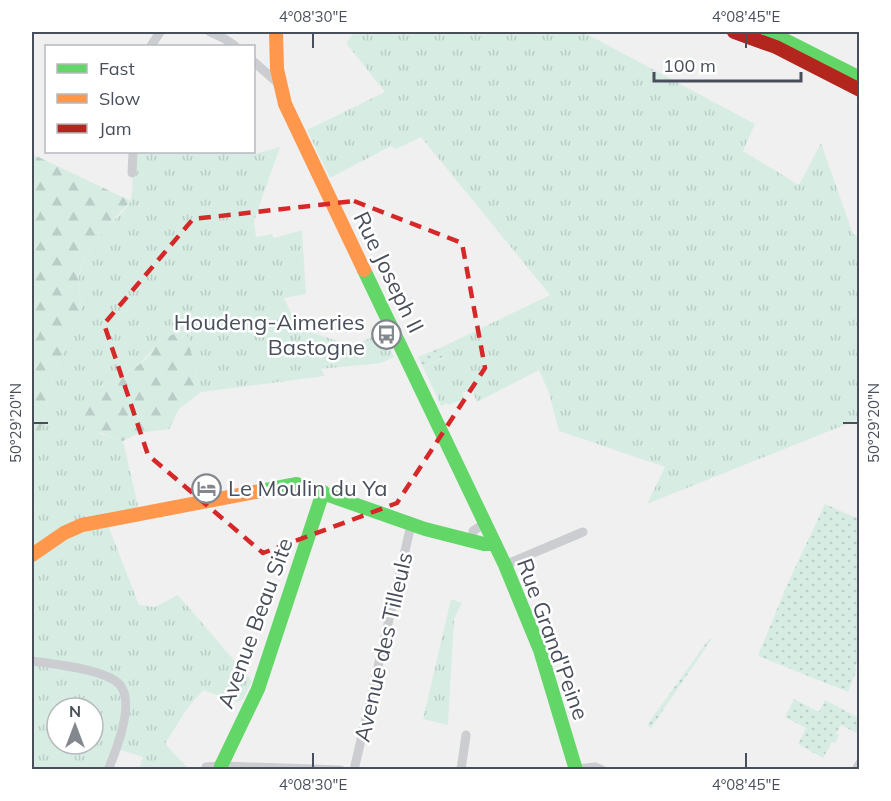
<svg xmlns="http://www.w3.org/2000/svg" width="891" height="801" font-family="Mulish,sans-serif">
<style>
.grass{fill:url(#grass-tufts);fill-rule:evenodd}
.forest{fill:url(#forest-firs)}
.park{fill:url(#park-dots)}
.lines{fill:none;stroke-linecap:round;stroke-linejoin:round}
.street{stroke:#cccdd0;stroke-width:9}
.fast{stroke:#63d668;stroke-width:14}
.slow{stroke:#ff974d;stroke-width:14}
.jam{stroke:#b3261e;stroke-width:14}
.marked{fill:none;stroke:#d62828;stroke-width:4.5;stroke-dasharray:12 8;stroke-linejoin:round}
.ticks{fill:none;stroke:#494f5a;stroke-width:2}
.labels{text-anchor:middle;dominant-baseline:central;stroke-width:5;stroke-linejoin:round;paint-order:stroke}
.street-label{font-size:22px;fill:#494f5a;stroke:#fff}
.poi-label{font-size:22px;fill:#494f5a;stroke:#fff;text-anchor:end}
.neatline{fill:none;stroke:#494f5a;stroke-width:2}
.ticks-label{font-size:15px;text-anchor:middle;fill:#494f5a}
</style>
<defs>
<pattern id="grass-tufts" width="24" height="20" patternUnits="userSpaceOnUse" patternTransform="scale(1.5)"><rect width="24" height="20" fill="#d7ede4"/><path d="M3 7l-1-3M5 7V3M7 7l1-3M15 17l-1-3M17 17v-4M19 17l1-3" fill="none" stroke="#bacdc6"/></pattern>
<pattern id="forest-firs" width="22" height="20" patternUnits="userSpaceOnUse" patternTransform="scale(1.5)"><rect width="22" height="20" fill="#d7ede4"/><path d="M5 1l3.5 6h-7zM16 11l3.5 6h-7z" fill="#bacdc6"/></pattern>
<pattern id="park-dots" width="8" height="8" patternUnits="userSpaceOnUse" patternTransform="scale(1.5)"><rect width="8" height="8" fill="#d7ede4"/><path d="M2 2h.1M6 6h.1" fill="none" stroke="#bacdc6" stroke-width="1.8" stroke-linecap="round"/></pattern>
</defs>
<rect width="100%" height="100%" fill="#f0f0f0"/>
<!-- grass -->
<g class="grass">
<path d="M354,32H583L755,124L743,151L799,185L821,143L853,234L859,237V419L647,504L665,467L559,431L549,393L539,370L477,402L471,389L462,393L465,398L449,405L447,403L441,406L423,367L445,357L442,347L550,295L421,137L396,149L391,146L330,178L307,130L385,92L346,43Z"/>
<path d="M280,147L254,221L256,237L272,234L274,238L302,230L306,294L284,298L298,328L353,346L382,332L394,357L381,363L321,369L325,376L201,392L186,331L160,339C143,366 128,372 101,386L100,434L123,441L140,514L106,520L139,605L155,607L178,595L252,681L243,699L237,702L203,690L186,710L165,744L189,769H139L143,757L117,749L108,769L32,770V525L35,518L33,476L40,433L54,373L83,304C68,276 92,244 111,223C117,217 126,210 130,202C134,195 132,161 133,152L254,151L255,154ZM57,708H93V744H57Z"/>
<path d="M451,599L462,603L454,619L448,725L423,719Z"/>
</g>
<!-- forest -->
<g class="forest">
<path d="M32,154L131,201C108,226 63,268 83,304L54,373L40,433L33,476L35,518L32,525Z"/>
<path d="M186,331L201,392L179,409L169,429L139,433L123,441C103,435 90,429 75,415C92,381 123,381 148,357C154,351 156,342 163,338C170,335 178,333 186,331Z"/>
</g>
<!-- park -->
<g class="park">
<path d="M442,347L445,356L423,367L418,357Z"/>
<path d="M825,504L859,519V656L855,668L857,669L848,692L758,656L786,587Z"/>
<path d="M709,639L711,640L651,728L647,725Z"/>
<path d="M794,699L819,712L825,700L859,718V734L841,725L836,734L839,735L835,743L832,742L823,758L798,744L806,728L785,717Z"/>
</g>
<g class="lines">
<!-- street -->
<g class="street">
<path d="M210,32L225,39L235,46"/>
<path d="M151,46L160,32"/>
<path d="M254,62L279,84"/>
<path d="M132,173L133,152"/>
<path d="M472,539L473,531L479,527L486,525"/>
<path d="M505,565L583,532"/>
<path d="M32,661C52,664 106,669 120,685C135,703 116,751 108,770"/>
<path d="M576,769L595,767L602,770"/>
<path d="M205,770L206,767L221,766L341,770"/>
<path d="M354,770L411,525"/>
<path d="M461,770L466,735"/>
<path d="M856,770L860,763"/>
</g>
<!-- fast -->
<g class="fast">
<path d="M769,32L860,78"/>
<path d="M364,270L505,565L540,650L576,770"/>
<path d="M255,492L297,484L425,529L484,544H495"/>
<path d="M221,766L258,689L323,492"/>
</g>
<!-- slow -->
<g class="slow">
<path d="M276,32L277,69L285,104L364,270"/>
<path d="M32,555L64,533L82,525L255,492"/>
</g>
<!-- jam -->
<path class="jam" d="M734,32L776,47L860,90"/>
</g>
<!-- marked area -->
<path class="marked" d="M354,201L462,243L485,368L397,503L263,553L148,455L104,324L193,219Z"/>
<!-- ticks -->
<path class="ticks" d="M313,33V48M746,33V48M33,423H48M843,423H858M313,753V768M746,753V768"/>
<!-- icons -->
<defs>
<symbol id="bus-ring" viewBox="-11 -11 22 22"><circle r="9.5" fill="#fff" stroke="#83878e" stroke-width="1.5"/><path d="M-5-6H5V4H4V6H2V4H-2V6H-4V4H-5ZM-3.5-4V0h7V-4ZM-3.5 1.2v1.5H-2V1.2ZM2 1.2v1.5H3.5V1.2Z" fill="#83878e"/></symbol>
<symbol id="hotel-ring" viewBox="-11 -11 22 22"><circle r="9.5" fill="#fff" stroke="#83878e" stroke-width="1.5"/><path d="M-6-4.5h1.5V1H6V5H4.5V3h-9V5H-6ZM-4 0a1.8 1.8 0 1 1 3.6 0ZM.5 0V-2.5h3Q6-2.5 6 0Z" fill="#83878e"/></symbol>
</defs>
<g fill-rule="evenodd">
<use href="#bus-ring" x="370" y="318" width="33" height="33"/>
<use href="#hotel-ring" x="190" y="472" width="33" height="33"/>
</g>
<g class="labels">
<!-- street labels -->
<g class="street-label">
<text transform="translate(389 272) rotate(64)">Rue Joseph II</text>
<text transform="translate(255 623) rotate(-70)">Avenue Beau Site</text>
<text transform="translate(553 639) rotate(70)">Rue Grand'Peine</text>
<text transform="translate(383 647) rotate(-77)">Avenue des Tilleuls</text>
</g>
<!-- poi labels -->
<g class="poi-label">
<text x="365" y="322">Houdeng-Aimeries<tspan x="365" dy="25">Bastogne</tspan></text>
<text x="228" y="488" text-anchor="start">Le Moulin du Ya</text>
</g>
</g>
<!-- border -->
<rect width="891" height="801" fill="none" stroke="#ffffff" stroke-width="66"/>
<!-- legend -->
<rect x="45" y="45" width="210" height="108" fill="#ffffff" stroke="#b6b9bd" stroke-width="1.5"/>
<rect x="57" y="64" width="30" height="9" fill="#63d668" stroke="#b6b9bd" stroke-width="1.5"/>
<text x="99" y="75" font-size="18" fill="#494f5a">Fast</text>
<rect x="57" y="94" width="30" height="9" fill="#ff974d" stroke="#b6b9bd" stroke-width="1.5"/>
<text x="99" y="105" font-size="18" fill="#494f5a">Slow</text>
<rect x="57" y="124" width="30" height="9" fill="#b3261e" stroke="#b6b9bd" stroke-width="1.5"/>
<text x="99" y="135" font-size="18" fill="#494f5a">Jam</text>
<!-- north arrow -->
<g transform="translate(75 726)"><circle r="28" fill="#ffffff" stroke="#b6b9bd" stroke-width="1.5"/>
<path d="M0-4.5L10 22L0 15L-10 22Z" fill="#83878e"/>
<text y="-9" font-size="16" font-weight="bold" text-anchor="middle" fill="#494f5a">N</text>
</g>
<!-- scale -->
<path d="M654 72v9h147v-9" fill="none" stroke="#494f5a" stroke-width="3"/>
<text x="663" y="72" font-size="18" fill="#494f5a" stroke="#ffffff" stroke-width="4.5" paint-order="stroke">100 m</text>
<rect x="33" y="33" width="825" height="735" class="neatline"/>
<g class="ticks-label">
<text x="313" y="22">4°08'30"E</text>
<text x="746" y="22">4°08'45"E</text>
<text transform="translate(16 423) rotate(-90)" y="5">50°29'20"N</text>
<text transform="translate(874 423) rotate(-90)" y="5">50°29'20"N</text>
<text x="313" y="790">4°08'30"E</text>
<text x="746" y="790">4°08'45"E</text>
</g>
</svg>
